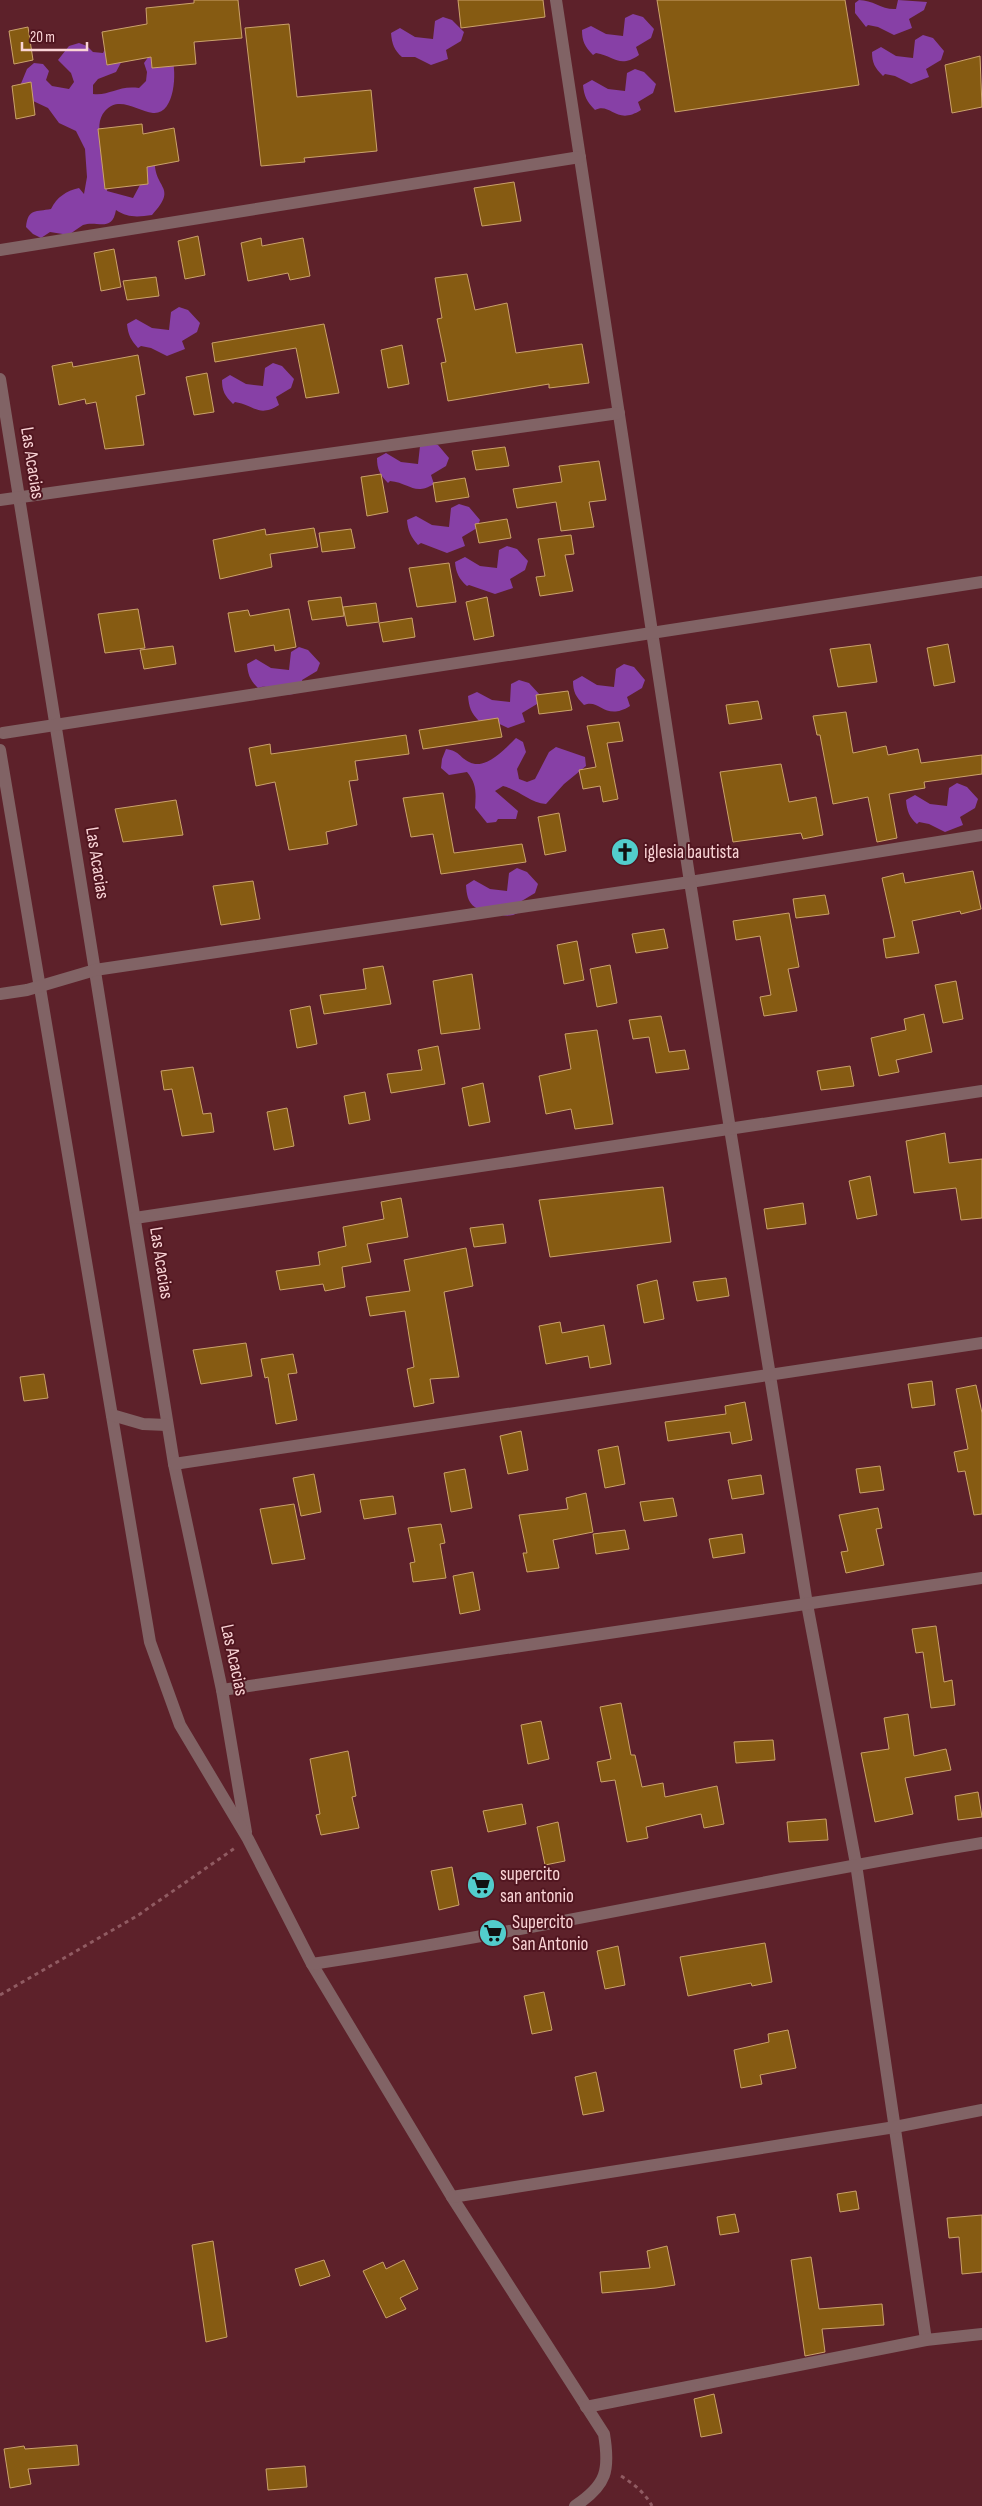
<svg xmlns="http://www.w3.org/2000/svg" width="982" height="2506" font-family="'Sofia Sans Condensed',sans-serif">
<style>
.forest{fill:#8740a6}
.building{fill:#865b12;stroke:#cba26b}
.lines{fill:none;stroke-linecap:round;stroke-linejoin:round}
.path{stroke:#905b62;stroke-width:3;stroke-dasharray:4 4;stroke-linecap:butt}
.minor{stroke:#816365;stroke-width:12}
.labels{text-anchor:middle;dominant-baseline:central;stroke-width:4;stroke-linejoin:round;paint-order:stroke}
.street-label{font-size:19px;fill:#fad4d6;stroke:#511620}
.poi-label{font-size:19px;fill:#fad4d6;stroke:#511620;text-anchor:start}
</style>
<rect width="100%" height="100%" fill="#5d212a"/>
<!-- forest -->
<g class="forest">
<path d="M859,0C873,0 882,10 896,9L898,0L927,2L924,10L909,19L912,28L894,35L878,27L868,25L866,27L855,13V3Z"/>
<path d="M633,14L643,17L654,29L651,38L636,47L639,55C619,69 615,56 596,53L593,55C585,47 582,41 582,30L591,26L606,34L623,36L625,18Z"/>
<path d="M443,17L452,20L464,32L461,41L446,50L448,59L431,65L415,57H402C394,50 392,44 391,33L400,28L415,37L433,39L435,21Z"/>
<path d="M923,35L933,38L944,51L941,60L926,69L929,77L911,84L895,76L885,74L883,76C875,68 872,63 872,52L881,47L896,56L913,58L915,40Z"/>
<path d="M79,43L87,46L93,52L103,53L107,45L124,57L116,72L98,79L93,85V94C110,96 118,85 139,88L146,81L147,72L144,63L149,56L172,58C177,72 175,115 153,113C137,111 119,95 105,111C91,127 107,154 109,171C110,177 108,185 107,191L133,198L141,183L136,164L155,157C152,190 180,185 152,215C138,217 128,218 116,210C112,233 97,220 83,225C78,228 73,232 69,235L50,232L41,238L33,234L26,227C28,208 36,212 51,209C57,197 66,191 79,188L84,194L87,177L85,149L76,131L59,123L48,108L31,100L20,86L27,69L34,63L43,64L49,71L46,80L52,86L69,89L74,82L71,73L58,60L69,46Z"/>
<path d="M635,69L644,72L656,84L653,93L638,102L641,110C616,126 611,102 595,110C587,102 584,96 583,85L592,80L608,89L625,91L627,73Z"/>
<path d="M179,307L188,310L200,323L197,332L182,341L185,349L167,356L151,348L141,346L138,348C131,340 128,335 127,324L136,319L152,328L169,330L171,312Z"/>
<path d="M273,363L282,366L294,379L291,388L276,397L279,405C258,418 255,405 235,402L233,404C225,396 222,391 222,380L230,375L246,384L263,386L265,368Z"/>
<path d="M429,442L438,445L449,458L446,466L431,475L434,484C414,496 410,483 390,481L388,483C380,475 377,469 377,458L386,453L401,462L418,464L420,446Z"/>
<path d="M459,504L469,507L480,520L477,528L462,537L465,546L447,553L421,543L418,545C411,537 408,531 407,520L416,516L432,525L449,527L451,508Z"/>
<path d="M507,546L517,549L528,561L525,570L510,579L513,588L495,594L469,585L467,586C459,579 456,573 455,562L465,557L480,566L497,568L499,550Z"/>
<path d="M299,647L308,650L320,663L317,671L302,680L304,689C279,705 275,681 258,688C250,680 248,675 247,664L256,659L271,668L289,670L291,652Z"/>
<path d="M624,664L634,667L645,680L642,688L627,697L630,706C605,722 600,698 584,705C576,697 573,692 573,681L582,676L597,685L614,687L616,669Z"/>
<path d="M519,680L529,683L540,695L537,704L522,713L525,722L508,728L491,720L479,721C471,713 469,707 468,696L477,692L492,700L510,702L511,684Z"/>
<path d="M516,738L523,742L526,752L517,769L519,779L527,782L535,779L549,752L556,747L585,757L586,766L564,784L546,804C530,803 519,790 503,786L495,791L518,811L516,819H498L496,822L487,823L475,808C476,794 477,784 467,772L449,775L441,768L442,759L446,749C460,751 459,757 469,762C486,771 506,748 516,738Z"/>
<path d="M957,783L967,787L978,799L975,808L960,817L963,825L945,832L929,824L919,822L917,824C909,817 907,811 906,800L915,795L930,804L947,806L949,788Z"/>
<path d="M517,868L527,872L538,884L535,893L520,902L523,910C511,918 506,916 493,913C474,909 467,906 466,885L474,880L490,889L507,891L509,873Z"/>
</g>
<!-- building -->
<g class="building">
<path d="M194,0H238L242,38L194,42L196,64L152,68L151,57L107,65L102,32L147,24L146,8L194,3Z"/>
<path d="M458,0H543L545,17L461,28Z"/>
<path d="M657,0H845L859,85L675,112Z"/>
<path d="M289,24L297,97L371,90L377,151L304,158L305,162L261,166L245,28Z"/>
<path d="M28,27L33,60L14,64L9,31Z"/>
<path d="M980,56L982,107L952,113L945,65Z"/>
<path d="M31,82L35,115L16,119L12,86Z"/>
<path d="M142,124L143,134L174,128L179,161L147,167L148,184L105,189L98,129Z"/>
<path d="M514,182L521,221L482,226L474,188Z"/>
<path d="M198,236L205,275L185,279L178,241Z"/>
<path d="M261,238L262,246L303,238L310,276L290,280L288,273L248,281L241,243Z"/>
<path d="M114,249L121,287L101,291L94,253Z"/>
<path d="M467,274L475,310L507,303L516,353L582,344L589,383L549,388V384L448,401L441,363L446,362L437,319L442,318L435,278Z"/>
<path d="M156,277L159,296L127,300L123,281Z"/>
<path d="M324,324L339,393L306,398L296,348L215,362L212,343Z"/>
<path d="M402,345L409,384L388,388L381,350Z"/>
<path d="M138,355L145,394L136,396L144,445L105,449L96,402L86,404L85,399L59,405L52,366L72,362L73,367Z"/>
<path d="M207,373L214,412L194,415L186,377Z"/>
<path d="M505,447L509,466L476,470L472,451Z"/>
<path d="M599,461L606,500L589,502L594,527L561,531L556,502L517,508L513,489L562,482L559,466Z"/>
<path d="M381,474L388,512L367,516L361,477Z"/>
<path d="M465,478L469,497L436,502L433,483Z"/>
<path d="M507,519L511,538L479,543L475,524Z"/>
<path d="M314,528L318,547L270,554L272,567L220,579L213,540L265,529L266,535Z"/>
<path d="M351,529L355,548L322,552L319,533Z"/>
<path d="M571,535L574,554L565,555L573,591L540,596L536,577L545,576L538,539Z"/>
<path d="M449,563L456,602L417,607L409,568Z"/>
<path d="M341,597L344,616L312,620L308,601Z"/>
<path d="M487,597L494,636L474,640L466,602Z"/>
<path d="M376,603L379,622L347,626L343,607Z"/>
<path d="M138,609L145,648L105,653L98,614Z"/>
<path d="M289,609L296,647L275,651L274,645L235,652L228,613L248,610L250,616Z"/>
<path d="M412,618L415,637L383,642L379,623Z"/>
<path d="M870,644L877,682L838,687L830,649Z"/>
<path d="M948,644L955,682L934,686L927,648Z"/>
<path d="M173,646L176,664L144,669L140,650Z"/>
<path d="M568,691L572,710L539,714L536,695Z"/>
<path d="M758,701L762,719L729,724L726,705Z"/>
<path d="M846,712L853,753L886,746L888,755L918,749L921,763L982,755V774L924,782L925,788L889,794L897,838L877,842L868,797L833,804L820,735H817L813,716Z"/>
<path d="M498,718L502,737L423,749L419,730Z"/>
<path d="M619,722L623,741L607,743L618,799L603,802L600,786L583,789L579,770L596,767L587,726Z"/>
<path d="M406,735L409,754L355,761L358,780L349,781L357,825L326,832L328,844L289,850L275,782L256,786L249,748L270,744L271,754Z"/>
<path d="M781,764L789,802L816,797L823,835L803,839L801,833L733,842L720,772Z"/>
<path d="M443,793L454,853L522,844L526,862L441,874L433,834L411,837L403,798Z"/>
<path d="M176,800L183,835L123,842L115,809Z"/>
<path d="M559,813L566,851L545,855L538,817Z"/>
<path d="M973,871L981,909L961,914L960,911L912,921L919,953L886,958L883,939L895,937L882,878L903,873L905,883Z"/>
<path d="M253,881L260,919L221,925L213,886Z"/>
<path d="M825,895L829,914L796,918L793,899Z"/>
<path d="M789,913L799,967L788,969L797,1011L764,1016L760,997L771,995L760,936L736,940L733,921Z"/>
<path d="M664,929L668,948L636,953L632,934Z"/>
<path d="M577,941L584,980L564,984L557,945Z"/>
<path d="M610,965L617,1003L597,1007L590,969Z"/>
<path d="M383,966L391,1004L324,1014L320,995L366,989L363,969Z"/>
<path d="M472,974L480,1029L441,1034L433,981Z"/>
<path d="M956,981L963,1019L943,1023L935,985Z"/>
<path d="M310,1006L317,1044L297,1048L290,1010Z"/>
<path d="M924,1014L932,1052L896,1060L899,1072L879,1076L871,1038L906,1030L904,1019Z"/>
<path d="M661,1016L669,1052L685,1050L689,1069L656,1073L649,1037L633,1039L629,1020Z"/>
<path d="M597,1030L613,1124L575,1129L571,1109L546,1114L539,1076L571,1069L565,1034Z"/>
<path d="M438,1046L445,1084L391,1093L387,1074L422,1070L418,1050Z"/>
<path d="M850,1066L854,1086L821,1090L817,1071Z"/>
<path d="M193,1067L203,1114L211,1113L214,1132L182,1136L172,1089L164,1090L161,1071Z"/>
<path d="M483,1083L490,1122L469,1126L462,1088Z"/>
<path d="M365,1092L370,1120L349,1124L344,1096Z"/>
<path d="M287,1108L294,1146L274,1150L267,1112Z"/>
<path d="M945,1133L949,1163L982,1159V1218L961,1220L956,1188L914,1193L906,1141Z"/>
<path d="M870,1176L877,1215L857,1219L849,1181Z"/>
<path d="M663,1187L671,1242L550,1257L539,1200Z"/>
<path d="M401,1198L408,1237L367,1244L371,1262L342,1267L345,1287L325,1291L323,1284L280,1290L276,1271L320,1265L318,1252L346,1246L343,1227L384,1219L381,1202Z"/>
<path d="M803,1203L806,1224L767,1229L764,1209Z"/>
<path d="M503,1224L506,1243L474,1247L470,1228Z"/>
<path d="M466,1248L473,1286L444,1292L459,1377L430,1379L434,1403L414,1407L407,1369L414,1367L405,1311L370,1316L366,1297L410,1291L404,1260Z"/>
<path d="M726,1278L729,1296L697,1301L693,1282Z"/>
<path d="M657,1280L664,1319L644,1323L637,1285Z"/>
<path d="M560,1322L562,1333L604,1325L611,1364L590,1368L588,1356L546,1364L539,1326Z"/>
<path d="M246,1343L252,1376L201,1384L193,1350Z"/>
<path d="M293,1354L297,1373L288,1374L297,1420L276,1424L268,1377L265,1378L261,1359Z"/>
<path d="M44,1374L48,1398L24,1401L20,1377Z"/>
<path d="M932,1381L935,1405L912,1408L908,1384Z"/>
<path d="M976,1385L982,1413V1514L974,1515L965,1471L958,1472L954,1452L968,1449L956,1389Z"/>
<path d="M745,1402L752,1440L732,1444L730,1432L668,1441L665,1422L726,1414L725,1406Z"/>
<path d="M521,1431L528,1470L508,1474L500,1436Z"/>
<path d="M618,1446L625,1484L605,1488L598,1450Z"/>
<path d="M880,1466L884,1490L860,1493L856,1469Z"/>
<path d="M465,1469L472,1508L451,1512L444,1473Z"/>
<path d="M314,1474L321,1512L301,1516L293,1478Z"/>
<path d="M761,1475L764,1494L732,1499L728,1480Z"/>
<path d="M586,1493L593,1532L553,1540L559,1568L527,1572L523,1553H527L519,1515L568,1509L566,1498Z"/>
<path d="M393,1496L396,1514L364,1519L360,1500Z"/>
<path d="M673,1498L677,1516L644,1521L640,1502Z"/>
<path d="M294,1504L305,1559L272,1564L260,1509Z"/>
<path d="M878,1508L882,1528L876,1529L884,1565L846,1573L841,1552L848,1551L839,1515Z"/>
<path d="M441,1524L445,1543L440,1544L446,1578L413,1582L410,1563L415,1562L408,1528Z"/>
<path d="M625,1530L629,1549L596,1554L593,1534Z"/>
<path d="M742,1534L745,1553L713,1558L709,1539Z"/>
<path d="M473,1572L480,1610L460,1614L453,1576Z"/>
<path d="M936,1626L944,1682L952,1680L955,1705L931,1708L923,1652L916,1653L912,1629Z"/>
<path d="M621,1703L631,1755H635L642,1787L663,1783L665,1797L717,1786L724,1824L704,1828L701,1814L646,1827L648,1838L627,1842L615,1780L601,1782L597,1762L611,1759L600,1707Z"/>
<path d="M908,1714L914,1756L946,1749L951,1770L905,1778L913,1814L875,1822L861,1753L889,1749L884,1718Z"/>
<path d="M541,1721L549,1759L528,1764L521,1725Z"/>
<path d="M773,1740L775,1760L736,1763L734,1742Z"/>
<path d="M348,1751L356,1796L352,1797L359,1828L321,1835L316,1815L320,1814L310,1759Z"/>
<path d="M978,1792L982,1817L958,1820L955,1796Z"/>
<path d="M522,1804L526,1824L488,1832L483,1811Z"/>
<path d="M826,1819L828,1840L789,1842L787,1822Z"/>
<path d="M558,1822L565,1861L545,1865L537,1827Z"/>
<path d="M452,1867L459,1905L439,1910L431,1871Z"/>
<path d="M765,1943L772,1982L752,1986L751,1983L688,1996L680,1957Z"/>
<path d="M618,1946L625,1985L605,1989L597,1951Z"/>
<path d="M544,1992L552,2030L532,2034L524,1996Z"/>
<path d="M788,2030L796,2068L760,2075L762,2084L741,2088L734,2050L769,2042L768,2034Z"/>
<path d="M596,2072L604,2111L583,2115L575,2077Z"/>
<path d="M856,2191L859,2209L840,2212L837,2194Z"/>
<path d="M735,2214L739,2232L720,2235L717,2217Z"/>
<path d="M982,2215V2272L962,2274L959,2237L949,2238L947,2218Z"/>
<path d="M213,2241L227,2337L206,2342L192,2245Z"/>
<path d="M667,2246L675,2285L656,2288L602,2293L600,2272L650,2268L647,2251Z"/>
<path d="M811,2257L819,2309L882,2304L884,2325L822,2329L825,2352L805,2356L791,2260Z"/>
<path d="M324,2260L330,2276L300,2286L295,2269Z"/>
<path d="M404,2260L418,2289L400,2298L406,2309L386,2318L363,2271L383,2262L386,2269Z"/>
<path d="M714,2394L722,2433L701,2437L694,2399Z"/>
<path d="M77,2445L79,2465L28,2469L31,2484L10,2488L4,2449L24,2446L25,2449Z"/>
<path d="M305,2466L307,2487L268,2490L266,2469Z"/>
</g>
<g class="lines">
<!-- path -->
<g class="path">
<path d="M0,1995L137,1916L235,1848"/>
<path d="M621,2476C634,2484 645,2493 652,2506"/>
</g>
<!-- minor -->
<g class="minor">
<path d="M556,0L690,882L982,835"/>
<path d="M0,250L580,157"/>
<path d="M0,379L174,1464L222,1690L246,1832"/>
<path d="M0,500L619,413"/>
<path d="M3,733L982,582"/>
<path d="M0,750L150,1642L180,1725L248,1839L312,1964L452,2197L604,2434C610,2470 607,2485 575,2506"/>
<path d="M0,994L27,990L95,970L690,882L807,1604L856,1864L926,2340"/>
<path d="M135,1218L982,1091"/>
<path d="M112,1415L143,1424L167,1425"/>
<path d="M174,1464L982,1343"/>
<path d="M222,1690L982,1578"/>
<path d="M312,1964C536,1931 758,1880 982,1843"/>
<path d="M452,2197L895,2127L982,2110"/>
<path d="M586,2407L926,2340L982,2334"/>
</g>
</g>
<!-- icons -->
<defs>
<symbol id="church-disc" viewBox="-11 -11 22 22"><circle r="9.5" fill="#52cdcc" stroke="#511620"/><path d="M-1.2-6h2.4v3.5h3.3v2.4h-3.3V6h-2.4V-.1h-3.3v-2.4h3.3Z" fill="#111"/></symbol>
<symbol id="supermarket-disc" viewBox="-11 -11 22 22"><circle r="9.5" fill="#52cdcc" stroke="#511620"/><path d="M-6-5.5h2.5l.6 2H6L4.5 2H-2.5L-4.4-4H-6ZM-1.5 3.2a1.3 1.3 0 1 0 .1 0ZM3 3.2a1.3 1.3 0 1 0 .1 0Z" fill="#111"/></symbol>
</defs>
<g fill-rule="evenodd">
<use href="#church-disc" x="609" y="836" width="32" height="32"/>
<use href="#supermarket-disc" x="465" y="1869" width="32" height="32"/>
<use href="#supermarket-disc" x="477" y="1917" width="32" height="32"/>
</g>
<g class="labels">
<!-- street labels -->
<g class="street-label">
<text transform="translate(32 463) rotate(81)">Las Acacias</text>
<text transform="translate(97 863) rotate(81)">Las Acacias</text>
<text transform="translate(161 1263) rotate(81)">Las Acacias</text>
<text transform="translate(234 1660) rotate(78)">Las Acacias</text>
</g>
<!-- poi labels -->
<g class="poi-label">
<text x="644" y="852">iglesia bautista</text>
<text x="500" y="1874">supercito<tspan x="500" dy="22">san antonio</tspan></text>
<text x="512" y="1922">Supercito<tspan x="512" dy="22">San Antonio</tspan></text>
</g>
</g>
<!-- scale -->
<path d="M22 42v8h65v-8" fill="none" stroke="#fad4d6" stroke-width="2.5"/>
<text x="30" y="42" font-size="15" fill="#fad4d6" stroke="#511620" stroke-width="4" paint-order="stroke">20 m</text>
</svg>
